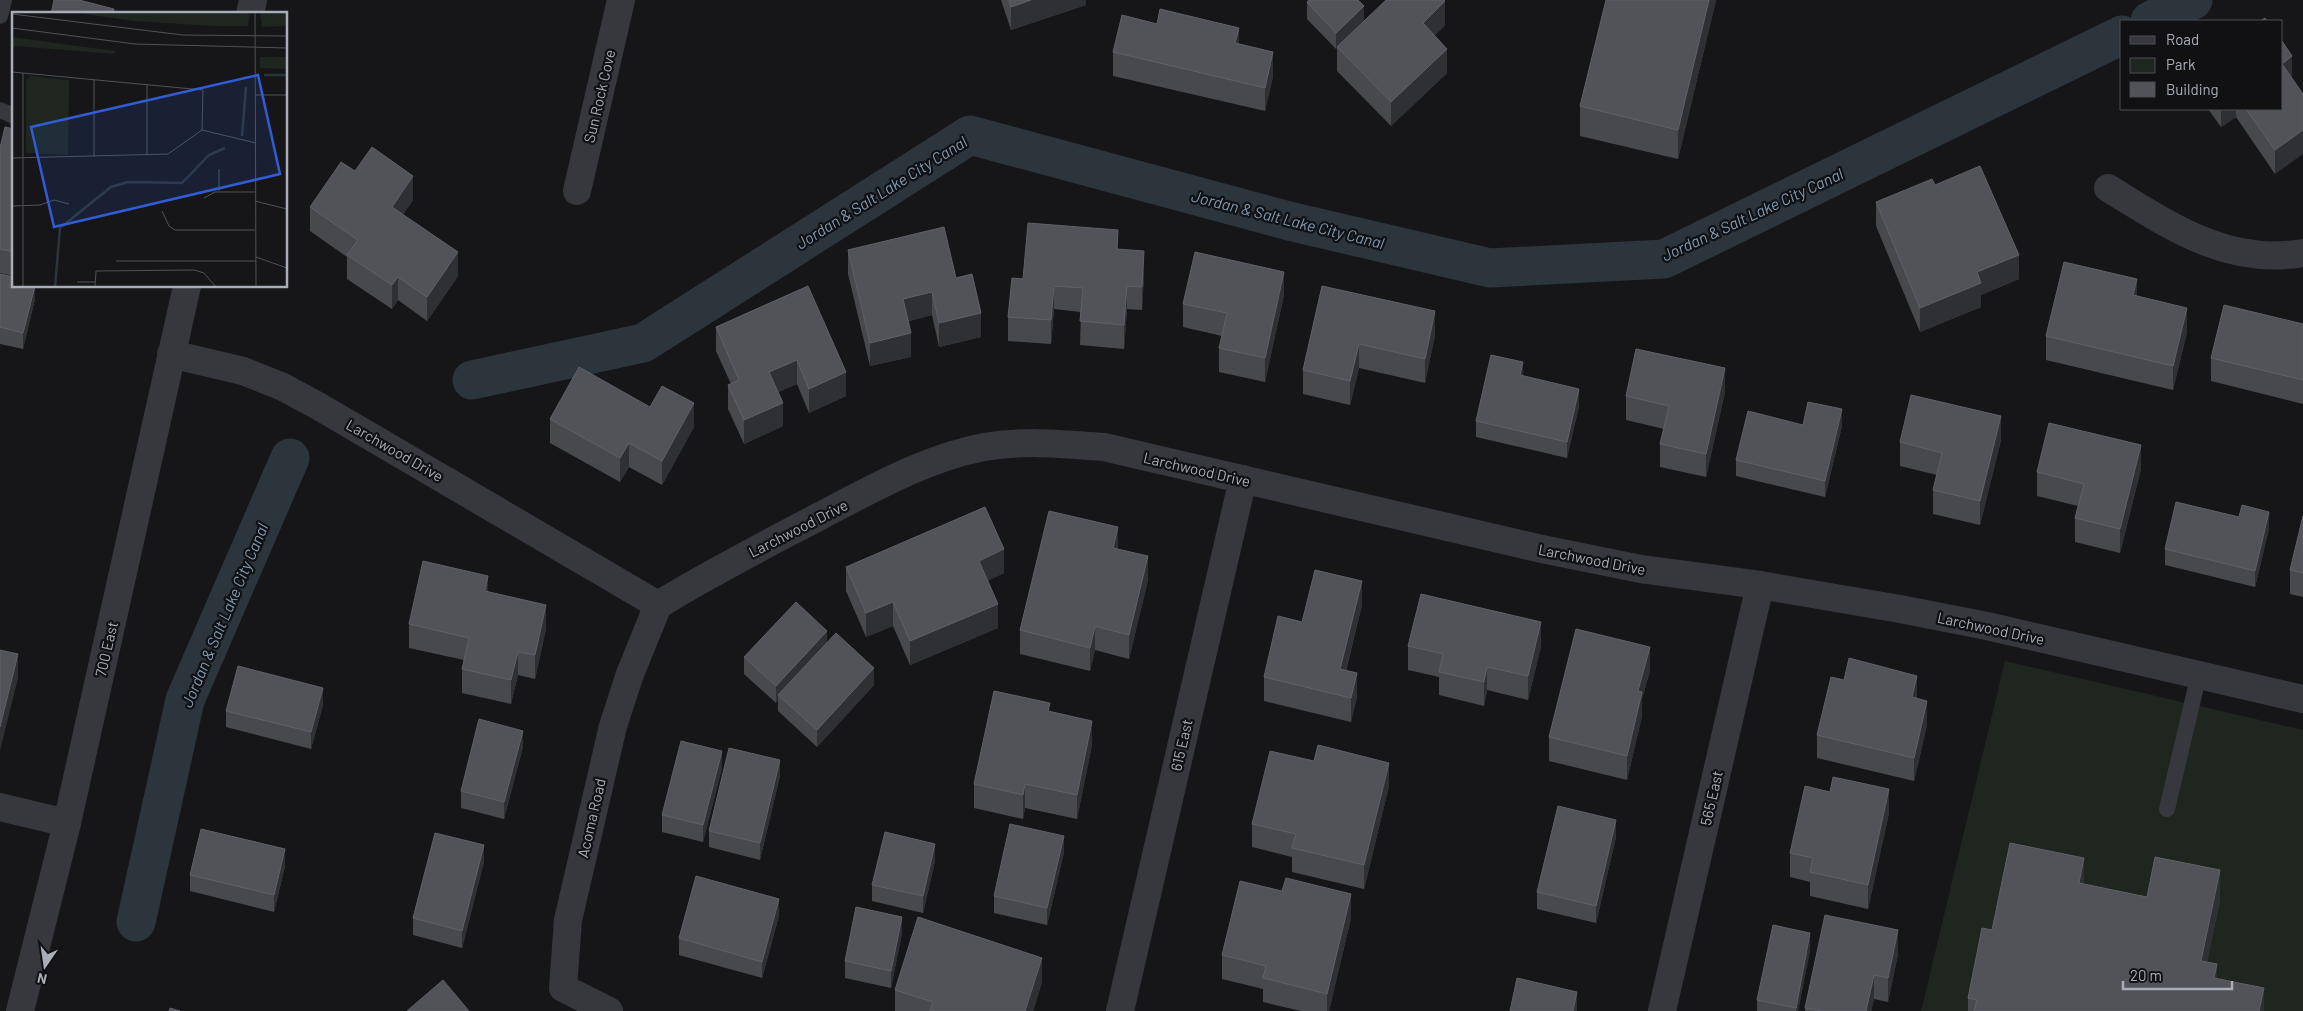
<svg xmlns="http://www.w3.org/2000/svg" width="2303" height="1011" font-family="Barlow,sans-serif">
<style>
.green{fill:#1e261f}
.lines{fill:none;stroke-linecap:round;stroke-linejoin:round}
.canal{stroke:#2c353c;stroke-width:39}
.service{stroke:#37383d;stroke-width:16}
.minor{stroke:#37383d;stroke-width:28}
.tertiary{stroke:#37383d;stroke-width:28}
.wall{fill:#47494d}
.shaded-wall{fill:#2f3033}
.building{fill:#525359;stroke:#5f6168}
.labels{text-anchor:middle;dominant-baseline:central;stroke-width:4.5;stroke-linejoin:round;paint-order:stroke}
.street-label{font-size:15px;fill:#a8adb8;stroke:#111113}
.water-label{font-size:16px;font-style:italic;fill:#7f9bb3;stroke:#111113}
.inset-river{fill:none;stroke:#2c353c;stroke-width:2.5}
.inset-road{fill:none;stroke:#505258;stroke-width:1}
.view{fill:#325cd3;fill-opacity:0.15;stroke:#325cd3;stroke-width:2.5}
.inset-edge{fill:none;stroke:#a8adb8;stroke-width:2.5}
</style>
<rect width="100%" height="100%" fill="#161618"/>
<!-- green -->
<path class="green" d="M2005,661L2303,730V1011H1921Z"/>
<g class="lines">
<!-- canal -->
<g class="canal">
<path d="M2150,21L2193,0"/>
<path d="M472,380L643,343L970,135L1289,221L1490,268L1664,259L2122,35"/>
<path d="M136,922L185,700L290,458"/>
</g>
<!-- service -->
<g class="service">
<path d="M0,16L4,0"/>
<path d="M0,110L14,116"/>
<path d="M2167,809L2199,674"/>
</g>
<!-- minor -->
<g class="minor">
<path d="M2108,188C2170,226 2227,266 2303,253"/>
<path d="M577,191L621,0"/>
<path d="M171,354L243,371L283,387L320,407L658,605C710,573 765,545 820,516C872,489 926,458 984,447C1024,440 1064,444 1104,447L1542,549L1641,569L1760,585L1900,609L1987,626L2303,699"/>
<path d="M0,807L67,823"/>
<path d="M609,1011L563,988L568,920L613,726L630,674L658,605"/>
<path d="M1120,1011L1243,479"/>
<path d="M1662,1011L1760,585"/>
</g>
<!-- tertiary -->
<g class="tertiary">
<path d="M250,14L253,0"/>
<path d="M20,1011L67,823L187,286"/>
</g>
</g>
<!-- wall -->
<g class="wall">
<path d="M1001,0H1086V5L1011,30Z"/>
<path d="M1606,0H1716L1678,159L1580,136V106Z"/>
<path d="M1307,2L1364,20L1445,25L1434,36L1447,73L1391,126L1337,71V48L1336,49L1307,19Z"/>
<path d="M1239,44L1273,76L1265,111L1113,76V52Z"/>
<path d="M2208,109H2282L2275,174L2236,117L2221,127Z"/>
<path d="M14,129V276L0,273V148Z"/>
<path d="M355,171L413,200L403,214L458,276L427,321L398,300L392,309L347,279V257L310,231V207Z"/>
<path d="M1935,185L2019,279L1981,295V307L1920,332L1876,226V202Z"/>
<path d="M1118,249L1144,275L1142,310L1127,309L1124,349L1080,345L1081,312L1054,309L1051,344L1008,341V317L1023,279Z"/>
<path d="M848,250L956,278L981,337L939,347L932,315L909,321L911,357L870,366L848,274Z"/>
<path d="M0,274L35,286V299L23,349L0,344Z"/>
<path d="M808,286L846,396L809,413L797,384L778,392L783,426L744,444L728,409V385L731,384L716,351V327Z"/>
<path d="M1322,286L1435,335L1425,383L1359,368L1350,405L1303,394V370Z"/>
<path d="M1284,295L1265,382L1219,372V348L1222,336L1183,327V304Z"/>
<path d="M2303,324V404L2211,381V358Z"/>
<path d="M2187,332L2173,390L2046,360V336Z"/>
<path d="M1725,392L1706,477L1660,467V444L1664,429L1626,420V396Z"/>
<path d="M1579,406L1567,458L1476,437V421Z"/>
<path d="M550,419L694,427L662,485L629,467L620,482L550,443Z"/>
<path d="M1842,426L1825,497L1736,476V460Z"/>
<path d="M2001,440L1980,525L1933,514V490L1937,475L1900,466V442Z"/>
<path d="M2141,469L2120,553L2075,542V518L2078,506L2037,496V472Z"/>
<path d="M2303,516V597L2290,594V570Z"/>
<path d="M2269,529L2255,587L2165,565V549Z"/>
<path d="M1118,549L1148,580L1129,659L1095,650L1090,671L1020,654V630Z"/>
<path d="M846,567L1004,573L987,581L998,628L910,665L893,626L866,637L846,591Z"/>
<path d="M488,592L546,629L535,679L518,675L511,704L462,693V669L464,660L409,648V624Z"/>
<path d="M1362,605L1346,671L1357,697L1351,722L1264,701V677L1302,622Z"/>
<path d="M827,642L874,685L817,747L778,711V700L776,703L744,674V657Z"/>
<path d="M1408,646H1541L1528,700L1487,690L1484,706L1439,695V677L1408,670Z"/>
<path d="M1650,671L1642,699V716L1627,780L1549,761V737Z"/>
<path d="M1917,699L1927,725L1914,781L1817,758V735Z"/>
<path d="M323,705L311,749L226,727V711Z"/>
<path d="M1050,712L1092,745L1077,819L1025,808L1023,819L974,808V784Z"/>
<path d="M523,747L504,819L461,808V791Z"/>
<path d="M722,768L703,842L662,832V815Z"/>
<path d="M780,776L760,860L709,847V831Z"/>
<path d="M1389,786L1364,889L1292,872V857L1252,847V824Z"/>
<path d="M1889,813L1868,909L1810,896V882L1790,877V853Z"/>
<path d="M1616,837L1596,923L1537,909V892Z"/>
<path d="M1064,852L1047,925L994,913V896Z"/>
<path d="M935,861L923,913L872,901V885Z"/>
<path d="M484,862L462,948L413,935V918Z"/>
<path d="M285,866L274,912L190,891V875Z"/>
<path d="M2084,884L2147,897L2220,900L2207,962L2217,979L2264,1011H1968V998Z"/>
<path d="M779,916L762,978L679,955V938Z"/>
<path d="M1351,918L1329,1011H1301L1263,1002V989L1222,979V955Z"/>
<path d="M902,933L891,988L845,978V961Z"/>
<path d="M1810,950L1798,1011H1757V1000Z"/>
<path d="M1898,954L1888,1002L1874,999L1871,1011H1805V1008Z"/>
<path d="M1042,982L1033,1011H895V990Z"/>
</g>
<!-- shaded-wall -->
<g class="shaded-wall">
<path d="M1031,0H1086V5L1011,30V7Z"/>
<path d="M1709,0H1716L1678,159V130Z"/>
<path d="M1445,1V25L1423,47V23Z"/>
<path d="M1364,6V23L1336,49V33Z"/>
<path d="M1239,28V51L1235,43Z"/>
<path d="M1447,49V73L1391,126V102Z"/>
<path d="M1273,52V76L1265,111V88Z"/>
<path d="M2292,56V80L2282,64Z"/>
<path d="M2221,109H2236V117L2221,127Z"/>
<path d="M2303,130V154L2275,174V150Z"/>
<path d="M413,176V200L392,231V207Z"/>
<path d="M1118,230V253L1117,249Z"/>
<path d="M1144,251V275L1142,310V287Z"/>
<path d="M458,252V276L427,321V297Z"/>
<path d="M2019,255V279L1981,295V307L1920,332V308L1977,272Z"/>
<path d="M1284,272V295L1265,382V358Z"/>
<path d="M398,277V300L392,309V285Z"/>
<path d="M2137,279V303L2133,295Z"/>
<path d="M35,286V299L23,349V333Z"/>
<path d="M1054,286V309L1051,344V320Z"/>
<path d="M1127,286V309L1124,349V325Z"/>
<path d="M932,292V315L903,322V299Z"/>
<path d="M2187,308V332L2173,390V366Z"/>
<path d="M1435,311V335L1425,383V359Z"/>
<path d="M981,313V337L939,347V323Z"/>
<path d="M911,333V357L870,366V343Z"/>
<path d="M1359,344V368L1350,405V381Z"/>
<path d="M797,360V384L769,396V372Z"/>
<path d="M1523,362V379L1520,375Z"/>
<path d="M1725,368V392L1706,477V454Z"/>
<path d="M846,372V396L809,413V389Z"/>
<path d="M1579,389V406L1567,458V442Z"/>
<path d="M694,403V427L662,485V461Z"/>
<path d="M783,403V426L744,444V420Z"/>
<path d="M1842,409V426L1825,497V481Z"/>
<path d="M2001,416V440L1980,525V501Z"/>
<path d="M629,443V467L620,482V458Z"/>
<path d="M2141,445V469L2120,553V529Z"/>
<path d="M2269,512V529L2255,587V571Z"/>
<path d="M1118,527V551L1113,548Z"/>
<path d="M1004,549V573L979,585V561Z"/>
<path d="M1148,556V580L1129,659V635Z"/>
<path d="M488,576V600L485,591Z"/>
<path d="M1362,581V605L1340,693V669Z"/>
<path d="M893,602V626L866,637V613Z"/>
<path d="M998,604V628L910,665V641Z"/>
<path d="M546,605V629L535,679V655Z"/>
<path d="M1541,622V646L1528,700V676Z"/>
<path d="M1095,626V650L1090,671V648Z"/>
<path d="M827,631V647L778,695V700L776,703V686Z"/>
<path d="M1650,647V671L1642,699V716L1627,780V756L1638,691Z"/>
<path d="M518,652V675L511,704V680Z"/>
<path d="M18,654V678L0,751V727Z"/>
<path d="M1487,667V690L1484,706V682Z"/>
<path d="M874,668V685L817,747V730Z"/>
<path d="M1357,673V697L1351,722V698Z"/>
<path d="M1917,676V700L1912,697Z"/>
<path d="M323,688V705L311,749V732Z"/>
<path d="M1927,701V725L1914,781V758Z"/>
<path d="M1092,721V745L1077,819V795Z"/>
<path d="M523,731V747L504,819V802Z"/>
<path d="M722,751V768L703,842V825Z"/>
<path d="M780,760V776L760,860V843Z"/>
<path d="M1389,763V786L1364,889V865Z"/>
<path d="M1025,784V808L1023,819V795Z"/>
<path d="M1889,789V813L1868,909V885Z"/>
<path d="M1616,820V837L1596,923V906Z"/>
<path d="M1064,836V852L1047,925V908Z"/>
<path d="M935,844V861L923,913V896Z"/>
<path d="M484,845V862L462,948V931Z"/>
<path d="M285,849V866L274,912V895Z"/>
<path d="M2084,858V888L2079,883Z"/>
<path d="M2220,870V900L2201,991V961Z"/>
<path d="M1351,894V918L1329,1011H1327V994Z"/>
<path d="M779,899V916L762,978V962Z"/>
<path d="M902,917V933L891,988V971Z"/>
<path d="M1898,930V954L1888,1002V978Z"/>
<path d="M1810,933V950L1798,1011H1796Z"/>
<path d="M1042,958V982L1033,1011H1025Z"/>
<path d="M2217,964V994L2214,978Z"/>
<path d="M1874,975V999L1871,1011H1866Z"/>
<path d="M2264,988V1011H2259Z"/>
<path d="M1577,992V1011H1573Z"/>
</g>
<!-- building -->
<g class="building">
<path d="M54,0H79L114,9L113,14H51Z"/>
<path d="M1009,0H1031L1011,7Z"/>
<path d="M1309,0H1358L1364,6L1336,33L1307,2Z"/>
<path d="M1386,0H1444L1445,1L1423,23L1447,49L1391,102L1337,47Z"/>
<path d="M1606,0H1709L1678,130L1580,106Z"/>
<path d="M1160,9L1239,28L1235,43L1273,52L1265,88L1113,52L1122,15L1157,24Z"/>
<path d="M2265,18L2268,21H2260Z"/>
<path d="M2282,41L2292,56L2282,64Z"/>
<path d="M2282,64L2303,94V130L2275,150L2246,109H2282Z"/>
<path d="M5,127L14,129V252L0,249V148Z"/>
<path d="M372,147L413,176L392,207L458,252L427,297L398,277L392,285L347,255L358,240L310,207L341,162L355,171Z"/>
<path d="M1980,166L2019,255L1977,272L1981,283L1920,308L1876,202L1932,179L1935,185Z"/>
<path d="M1028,223L1118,230L1117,249L1144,251L1142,287L1127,286L1124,325L1080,321L1083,288L1054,286L1051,320L1008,317L1012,278L1023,279Z"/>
<path d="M944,227L956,278L972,274L981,313L939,323L932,292L903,299L911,333L870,343L848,250Z"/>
<path d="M1195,252L1284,272L1265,358L1219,348L1227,313L1183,304Z"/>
<path d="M2064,262L2137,279L2133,295L2187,308L2173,366L2046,336Z"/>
<path d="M0,274L14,277V286H35L23,333L0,327Z"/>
<path d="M808,286L846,372L809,389L797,360L769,372L783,403L744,420L728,385L739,380L716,327Z"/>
<path d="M1322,286L1435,311L1425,359L1359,344L1350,381L1303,370Z"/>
<path d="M2224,305L2303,324V380L2211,358Z"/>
<path d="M1636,349L1725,368L1706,454L1660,444L1669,406L1626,396Z"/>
<path d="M1491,355L1523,362L1520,375L1579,389L1567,442L1476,421Z"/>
<path d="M579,367L650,407L662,386L694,403L662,461L629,443L620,458L550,419Z"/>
<path d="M1911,395L2001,416L1980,501L1933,490L1942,453L1900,442Z"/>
<path d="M1808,402L1842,409L1825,481L1736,460L1748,411L1803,425Z"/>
<path d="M2049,423L2141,445L2120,529L2075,518L2084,484L2037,472Z"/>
<path d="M2176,502L2239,517L2242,505L2269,512L2255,571L2165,549Z"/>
<path d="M985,507L1004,549L979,561L998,604L910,641L893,602L866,613L846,567Z"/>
<path d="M1049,511L1118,527L1113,548L1148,556L1129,635L1095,626L1090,648L1020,630Z"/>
<path d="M2303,516V573L2290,570Z"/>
<path d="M423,561L488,576L485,591L546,605L535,655L518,652L511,680L462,669L469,638L409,624Z"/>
<path d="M1315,570L1362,581L1340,669L1357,673L1351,698L1264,677L1278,616L1302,622Z"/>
<path d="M1421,594L1541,622L1528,676L1487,667L1484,682L1439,672L1443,654L1408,646Z"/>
<path d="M796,602L827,631L776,686L744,657Z"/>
<path d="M1576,629L1650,647L1638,691L1642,692L1627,756L1549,737Z"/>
<path d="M836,633L874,668L817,730L778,695Z"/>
<path d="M0,650L18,654L0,727Z"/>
<path d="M1849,658L1917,676L1912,697L1927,701L1914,758L1817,735L1831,677L1844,680Z"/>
<path d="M238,666L323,688L311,732L226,711Z"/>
<path d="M994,691L1050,703L1048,711L1092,721L1077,795L1025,784L1023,795L974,784Z"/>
<path d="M479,719L523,731L504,802L461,791Z"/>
<path d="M681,741L722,751L703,825L662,815Z"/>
<path d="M1318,745L1389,763L1364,865L1292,848L1296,834L1252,824L1270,751L1314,761Z"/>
<path d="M729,748L780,760L760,843L709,831Z"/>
<path d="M1833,777L1889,789L1868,885L1810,872L1813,858L1790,853L1805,786L1830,792Z"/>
<path d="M1558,806L1616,820L1596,906L1537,892Z"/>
<path d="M1010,824L1064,836L1047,908L994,896Z"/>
<path d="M201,829L285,849L274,895L190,875Z"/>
<path d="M885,832L935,844L923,896L872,885Z"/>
<path d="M435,833L484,845L462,931L413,918Z"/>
<path d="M2010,843L2084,858L2079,883L2147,897L2155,857L2220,870L2201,961L2217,964L2214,978L2264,988L2259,1011H1974L1977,1000L1968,998L1982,928L1992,930Z"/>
<path d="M696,876L779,899L762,962L679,938Z"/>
<path d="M1286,878L1351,894L1327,994L1263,978L1266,966L1222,955L1240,881L1282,891Z"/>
<path d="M856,907L902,917L891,971L845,961Z"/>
<path d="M1825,915L1898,930L1888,978L1874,975L1866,1011H1821L1805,1008Z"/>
<path d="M918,917L1042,958L1025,1011H934L930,1010L933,1002L895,990Z"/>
<path d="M1773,925L1810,933L1796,1008L1757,1000Z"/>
<path d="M1517,978L1577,992L1573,1011H1510Z"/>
<path d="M443,980L469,1011H407Z"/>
<path d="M170,1008L180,1011H169Z"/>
</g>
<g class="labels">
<!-- street labels -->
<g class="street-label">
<text transform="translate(599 96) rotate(-77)">Sun Rock Cove</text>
<text transform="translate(395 450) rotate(30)">Larchwood Drive</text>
<text transform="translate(1197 469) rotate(13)">Larchwood Drive</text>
<text transform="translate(798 528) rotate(-27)">Larchwood Drive</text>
<text transform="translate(1592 559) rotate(11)">Larchwood Drive</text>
<text transform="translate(1991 628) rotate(12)">Larchwood Drive</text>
<text transform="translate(106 649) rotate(-77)">700 East</text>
<text transform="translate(1181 745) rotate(-77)">615 East</text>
<text transform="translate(1711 798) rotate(-77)">565 East</text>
<text transform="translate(591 818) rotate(-77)">Acoma Road</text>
</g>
<!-- water labels -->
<g class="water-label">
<text transform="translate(881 192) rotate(-32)">Jordan &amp; Salt Lake City Canal</text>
<text transform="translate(1752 214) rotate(-25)">Jordan &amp; Salt Lake City Canal</text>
<text transform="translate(1288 219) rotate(14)">Jordan &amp; Salt Lake City Canal</text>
<text transform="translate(224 615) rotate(-67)">Jordan &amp; Salt Lake City Canal</text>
</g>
</g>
<!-- overview -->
<g transform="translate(12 12)">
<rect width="275" height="275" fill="#161618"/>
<path d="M58,0H238L236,14H201L122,9ZM248,0H275V14L250,15ZM0,25L43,31L104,39L102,42L4,34L0,37ZM248,45H275V57L248,56ZM18,64L57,68L56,143L14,141V68Z" fill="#1e261f"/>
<path class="inset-river" d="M252,63H275M230,124L234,75M43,275L48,216L99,175L116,170L170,171L197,143L213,136"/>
<path class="inset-road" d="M243,0L244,275M0,2L171,23L275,24M0,16L123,32L275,36M0,60L191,78L190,118M82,67V145M243,83H275M135,143V72M0,146L156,142L190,118L244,131M207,157V179M192,186L203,180H244M243,189L275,197M0,194L28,193L42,188L57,192M150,199L157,214L163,218H243M244,245L275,256M104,249H244M65,270H83M11,275V61M83,275L84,259L182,258L192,261L204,275"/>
<path class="view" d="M246,63L268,162L42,215L19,115Z"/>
<rect width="275" height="275" class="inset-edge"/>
</g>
<!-- legend -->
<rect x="2120" y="20" width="162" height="90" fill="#111113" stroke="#4d4f55"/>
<rect x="2130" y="36" width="25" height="8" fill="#37383d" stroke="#4d4f55"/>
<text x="2166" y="45" font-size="15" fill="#a8adb8">Road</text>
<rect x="2130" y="58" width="25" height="15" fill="#1e261f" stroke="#4d4f55"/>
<text x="2166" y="70" font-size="15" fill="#a8adb8">Park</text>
<rect x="2130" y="82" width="25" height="15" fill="#525359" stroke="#4d4f55"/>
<text x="2166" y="95" font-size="15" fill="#a8adb8">Building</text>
<!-- north arrow -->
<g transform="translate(45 966) rotate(193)" stroke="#111113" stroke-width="4" paint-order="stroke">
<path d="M0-4L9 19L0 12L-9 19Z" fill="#a8adb8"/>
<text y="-8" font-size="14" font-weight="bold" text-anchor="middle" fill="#a8adb8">N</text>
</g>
<!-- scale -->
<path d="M2123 981v8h109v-8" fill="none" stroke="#a8adb8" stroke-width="2.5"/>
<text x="2130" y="981" font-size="15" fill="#a8adb8" stroke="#111113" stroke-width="4" paint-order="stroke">20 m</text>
</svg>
